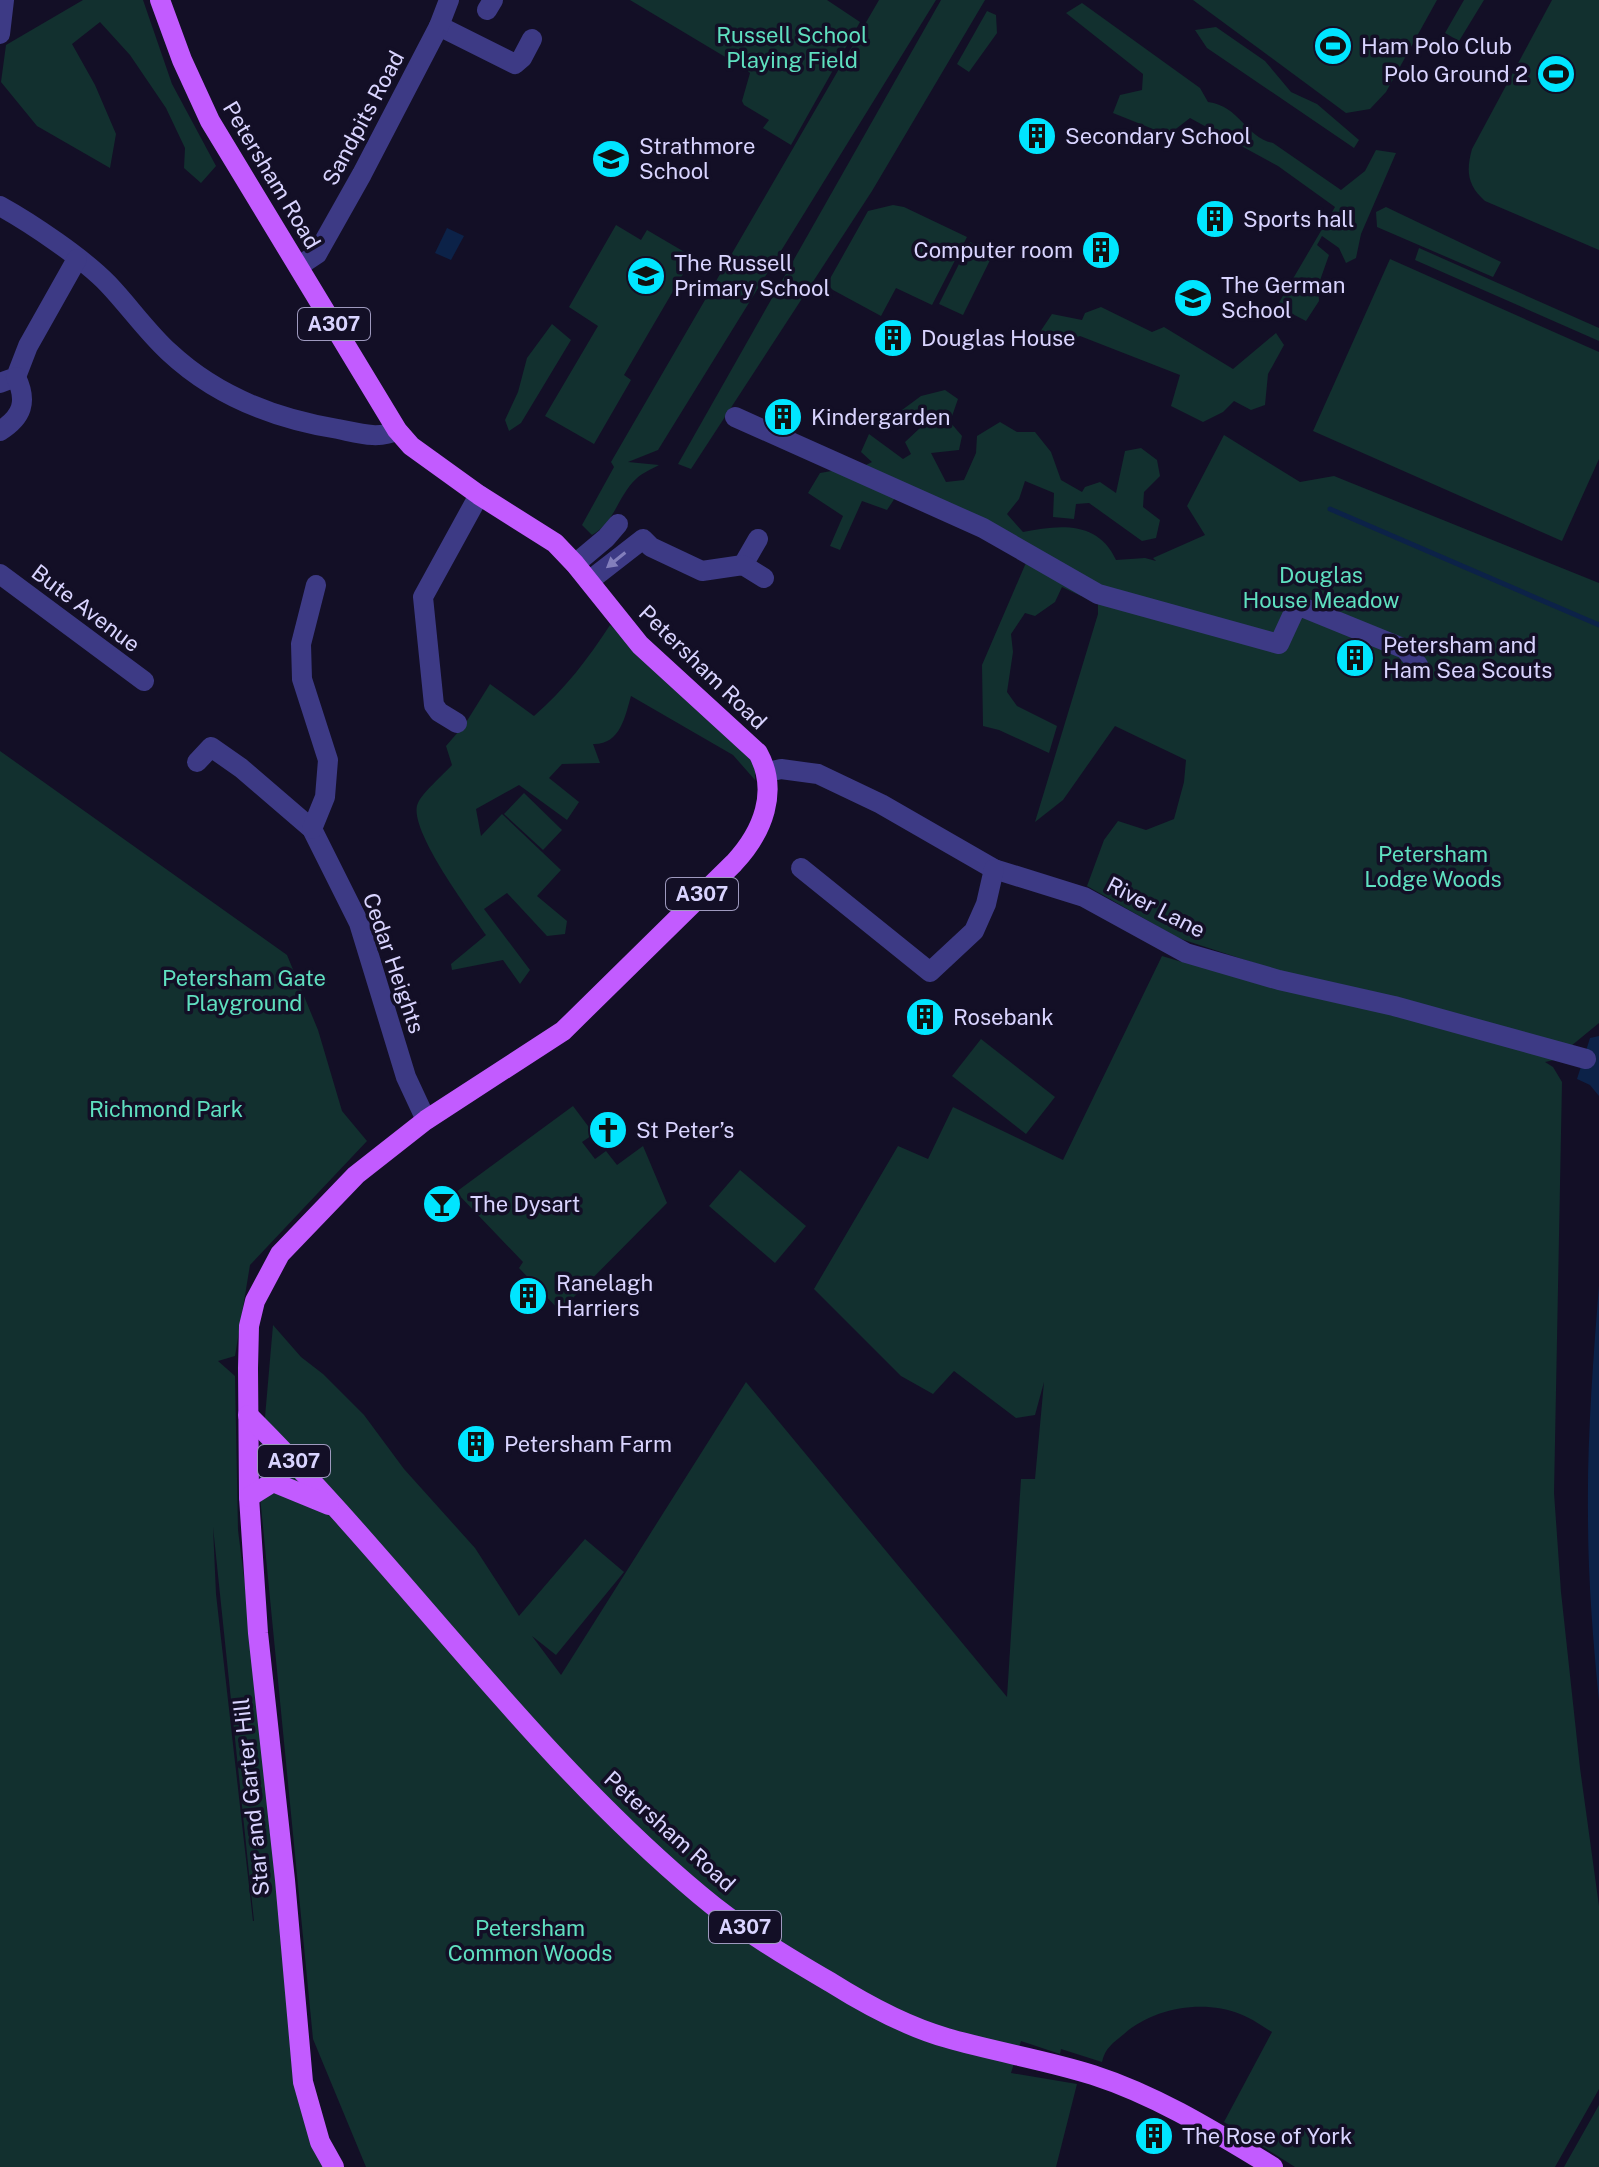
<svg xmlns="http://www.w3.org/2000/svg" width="1599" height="2167" font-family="'Public Sans',sans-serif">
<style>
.green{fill:#12302f;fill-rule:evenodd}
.water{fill:#0c2248}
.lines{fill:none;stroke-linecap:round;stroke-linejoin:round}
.stream{stroke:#0c2248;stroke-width:5}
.minor{stroke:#3d3a85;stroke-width:20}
.major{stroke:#c25bff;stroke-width:20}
.oneway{fill:#837fbc}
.labels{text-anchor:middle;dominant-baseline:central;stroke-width:7;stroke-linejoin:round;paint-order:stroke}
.shield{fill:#130f26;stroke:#9e99be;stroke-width:2}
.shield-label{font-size:20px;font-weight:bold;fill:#d9d4ff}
.park-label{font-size:22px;fill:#5fe0c0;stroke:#130f26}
.poi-label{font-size:22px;fill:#d9d4ff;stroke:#130f26;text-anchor:start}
.street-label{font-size:22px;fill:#d9d4ff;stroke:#130f26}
</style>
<rect width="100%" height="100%" fill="#130f26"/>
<!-- green -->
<g class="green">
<path d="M83,0H143L172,84L216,166L201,183L184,168L185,148L166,108L130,55L100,22L72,44L95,85L116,134L110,168L37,126L1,82L6,45Z"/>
<path d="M630,0H827L860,22L791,145L763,128L769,120L744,105L742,101L750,73L747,70Z"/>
<path d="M879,0H936L658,450L628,462L659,465C652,469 642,473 636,479C617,497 616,521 592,535L582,525L614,467L611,462Z"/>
<path d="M941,0H985L872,191L691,469L678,464Z"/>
<path d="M1193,0H1437L1386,92L1370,109L1346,113Z"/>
<path d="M1464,0H1484L1459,41L1445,33Z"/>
<path d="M1552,0H1599V250L1485,201C1467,185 1466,171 1472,149Z"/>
<path d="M1082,3L1200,88L1208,102C1240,106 1246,138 1273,143L1341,190L1365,171L1376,150L1396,153L1361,234L1356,258L1346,263L1339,248L1322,236L1317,245L1329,255L1318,286L1319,301L1306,321L1277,306L1335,207L1278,166L1190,118L1168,135L1113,113L1120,95L1142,90L1143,74L1066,13Z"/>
<path d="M987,11L996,15L997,33L969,72L957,64Z"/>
<path d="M1216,27L1265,61L1291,92L1317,104L1359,140L1354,148L1207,48L1195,30Z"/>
<path d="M893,205L904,207L967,237L932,305L896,288L881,316L833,290L827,284L868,211Z"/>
<path d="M1386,207L1501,262L1493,277L1377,227L1376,212Z"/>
<path d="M616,225L641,240L647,230L693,257L624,375L631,380L594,444L545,416L598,326L569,307Z"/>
<path d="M970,242L993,254L963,315L939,304Z"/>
<path d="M1419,248L1599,328V341L1415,260Z"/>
<path d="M1390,259L1599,352V459L1562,541L1313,431Z"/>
<path d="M1101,307L1152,332L1164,327L1233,369L1276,333L1284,345L1268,374L1265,405L1251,410L1234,401L1223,412L1203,422L1171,406L1180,375L1080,336L1058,344L1040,332L1052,314L1082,320L1085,313Z"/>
<path d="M552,324L571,340L521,423L509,431L505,420L518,392L527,358Z"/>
<path d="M945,390L958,399L950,422L962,436L959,450L931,453L946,482L964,480L976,453L977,436L1000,422L1017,432H1035L1051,452L1061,480L1082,492L1085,487L1100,482L1116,493L1125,451L1141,448L1157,460L1160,476L1144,492L1143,507L1160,520L1156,538L1142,541L1089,503L1076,504L1074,519L1053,517L1054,493L1025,481L1019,499L1007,514L1023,532C1058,525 1098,520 1116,560L1145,558L1156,561L1153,558L1205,535L1187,506L1224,435L1300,482L1334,476L1599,583V1023L1554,1060L1545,1062L1553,1067L1562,1082L1554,1493L1561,1592L1580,1768L1599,1906V2089L1555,2167H1295L1224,2122L1272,2032C1262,2026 1251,2018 1240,2014C1203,1999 1153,2008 1124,2034C1113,2043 1105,2048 1102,2062L1061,2049L1060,2054L1021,2041L1011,2073L1077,2084L1056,2167H366L313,2039L259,1486L273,1325L301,1357L323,1374L364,1415L404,1469L475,1548L519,1616L585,1539L624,1572L556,1655L532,1636L561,1675L746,1382L1007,1697L1021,1479H1035L1044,1382L1035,1415L1016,1418L954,1371L933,1394L901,1376L814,1289L898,1146L928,1159L953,1107L1063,1160L1162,956L1182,962L1171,950L1521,1050L1178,938L1087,886L1104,840L1118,821L1146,830L1174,819L1184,782L1186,760L1115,726L1063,800L1035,822L1098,614V594L1094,589L1081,596L1062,587L1055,602L1035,616L1025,613L1011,634L1013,652L1007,692L1017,706L1057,726L1049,753L999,730L983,726L982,665L1031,551L903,486L887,510L862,501L840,550L830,546L843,516L808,493L820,473L866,465L872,462L861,452L869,434L903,459L911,454L905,442L920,428L902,410L921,396Z"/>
<path d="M610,625L748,754L755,766V780L733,755L631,696C625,717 620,745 593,744L600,763L562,764L549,778L579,802L567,820L519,785L476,809L481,836L502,814L561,870L537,896L567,921L565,934L547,936L507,893L484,909L530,970L520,984L503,960L452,970L451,964L486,935C471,913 406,827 418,803C423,792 443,775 452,765L446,746L465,724L490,684L534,716C565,689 588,659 610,625Z"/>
<path d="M0,751L287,955L318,1030L342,1111L367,1141L250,1265L235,1356L218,1361L235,1376L238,1530L251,1633L261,1742L325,2167H0ZM213,1527L254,1921H253L216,1594Z"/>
<path d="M524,793L562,830L543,850L504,814Z"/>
<path d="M981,1039L1055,1097L1026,1134L952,1076Z"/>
<path d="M573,1106L594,1134L582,1142L595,1159L606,1151L617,1165L643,1146L667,1203L560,1311L519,1268L523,1262L456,1192Z"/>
<path d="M740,1170L806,1226L775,1263L709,1206Z"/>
<path d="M1599,2105V2167H1564Z"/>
</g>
<!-- water -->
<g class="water">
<path d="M447,228L464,236L451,260L435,253Z"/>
<path d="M1599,1036V1096L1590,1085L1577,1079L1590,1038Z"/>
<path d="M1599,1285V1701C1593,1640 1588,1578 1588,1517C1587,1440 1593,1362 1599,1285Z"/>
</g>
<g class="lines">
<!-- stream -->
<path class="stream" d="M1330,509L1599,625"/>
<!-- minor -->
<g class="minor">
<path d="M487,10L493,0"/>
<path d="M439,26L515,64L522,58L532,39"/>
<path d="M0,34L4,0"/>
<path d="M0,206C31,223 84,259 108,284C129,306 147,332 169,352C216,396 276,419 338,429C358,433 379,440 397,430"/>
<path d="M299,266L317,254L362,174L439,26L449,0"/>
<path d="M0,383L16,377L28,346L77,259"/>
<path d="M735,417L983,528L1098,594L1279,644L1297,605L1405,649L1418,665"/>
<path d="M0,431C22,417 28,402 16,377"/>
<path d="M575,564L606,538L618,524"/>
<path d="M743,565L758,539"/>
<path d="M0,574L144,681"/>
<path d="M589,581L643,539L651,547L702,571L743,565L764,578"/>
<path d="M457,723L439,712L434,705L423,597L479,495"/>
<path d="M197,762L211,747L241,768L312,829L359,923L406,1077L426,1120"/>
<path d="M768,772L781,769L818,774L881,804L994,869L1084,897L1186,953L1279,980L1394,1006L1586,1059"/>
<path d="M312,829L325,797L328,760L302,679L301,644L316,585"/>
<path d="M801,868L930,972L974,931L986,904L994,869"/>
</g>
<!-- major -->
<g class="major">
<path d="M160,0L182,60L210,121L397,430L411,446L479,495L555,543L575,564L640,645L758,753C779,791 763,832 734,863L563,1031L426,1120L356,1175L280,1254L255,1301L249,1326L248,1368L249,1497L258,1633L285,1880L303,2082L320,2142L334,2167"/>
<path d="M248,1415C404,1570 530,1753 700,1895C739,1928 785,1956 830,1982C865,2004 908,2027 947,2038C995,2052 1046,2060 1093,2075C1158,2096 1215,2132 1273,2167"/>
<path d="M249,1497L273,1482L329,1505"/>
</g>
</g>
<!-- one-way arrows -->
<defs><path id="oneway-solid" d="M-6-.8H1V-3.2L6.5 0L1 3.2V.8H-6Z" transform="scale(2)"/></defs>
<use class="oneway" href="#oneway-solid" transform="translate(616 560) rotate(141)"/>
<!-- icons -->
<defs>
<symbol id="stadium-disc" viewBox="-11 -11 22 22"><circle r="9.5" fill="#00e5ff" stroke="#130f26"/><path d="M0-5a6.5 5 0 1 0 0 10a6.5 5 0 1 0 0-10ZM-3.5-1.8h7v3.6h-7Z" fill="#111"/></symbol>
<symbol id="building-disc" viewBox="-11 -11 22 22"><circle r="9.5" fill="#00e5ff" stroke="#130f26"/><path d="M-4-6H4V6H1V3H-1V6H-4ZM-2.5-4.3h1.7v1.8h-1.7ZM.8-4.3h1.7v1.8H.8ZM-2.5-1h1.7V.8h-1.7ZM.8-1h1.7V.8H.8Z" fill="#111"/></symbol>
<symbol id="school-disc" viewBox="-11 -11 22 22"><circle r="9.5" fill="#00e5ff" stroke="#130f26"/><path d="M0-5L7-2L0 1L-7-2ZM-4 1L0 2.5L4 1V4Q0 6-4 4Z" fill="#111"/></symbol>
<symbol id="church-disc" viewBox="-11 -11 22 22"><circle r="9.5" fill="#00e5ff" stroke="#130f26"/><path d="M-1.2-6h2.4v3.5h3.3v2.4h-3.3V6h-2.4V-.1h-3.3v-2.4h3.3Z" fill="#111"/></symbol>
<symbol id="bar-disc" viewBox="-11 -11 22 22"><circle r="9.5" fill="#00e5ff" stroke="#130f26"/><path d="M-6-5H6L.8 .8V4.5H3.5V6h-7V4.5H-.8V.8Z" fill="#111"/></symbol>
</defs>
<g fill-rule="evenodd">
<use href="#stadium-disc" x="1311" y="24" width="44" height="44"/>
<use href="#stadium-disc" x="1534" y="52" width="44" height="44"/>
<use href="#building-disc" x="1015" y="114" width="44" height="44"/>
<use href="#school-disc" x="589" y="137" width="44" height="44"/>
<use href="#building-disc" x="1193" y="197" width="44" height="44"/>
<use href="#building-disc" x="1079" y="228" width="44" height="44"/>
<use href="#school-disc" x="624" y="254" width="44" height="44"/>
<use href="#school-disc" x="1171" y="276" width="44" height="44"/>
<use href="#building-disc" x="871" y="316" width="44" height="44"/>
<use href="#building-disc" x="761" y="395" width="44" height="44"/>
<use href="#building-disc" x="1333" y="636" width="44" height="44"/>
<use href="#building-disc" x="903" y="995" width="44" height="44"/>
<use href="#church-disc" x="586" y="1108" width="44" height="44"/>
<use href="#bar-disc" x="420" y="1182" width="44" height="44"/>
<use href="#building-disc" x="506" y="1274" width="44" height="44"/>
<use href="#building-disc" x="454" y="1422" width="44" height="44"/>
<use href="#building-disc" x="1132" y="2114" width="44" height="44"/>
</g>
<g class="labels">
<!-- shield labels -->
<g class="shield">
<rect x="298" y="308" width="72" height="32" rx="6"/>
<rect x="666" y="878" width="72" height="32" rx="6"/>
<rect x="258" y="1445" width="72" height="32" rx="6"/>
<rect x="709" y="1911" width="72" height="32" rx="6"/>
</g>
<g class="shield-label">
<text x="334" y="324">A307</text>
<text x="702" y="894">A307</text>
<text x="294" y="1461">A307</text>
<text x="745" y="1927">A307</text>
</g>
<!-- park labels -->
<g class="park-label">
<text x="792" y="35">Russell School<tspan x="792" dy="25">Playing Field</tspan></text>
<text x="1321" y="575">Douglas<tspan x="1321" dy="25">House Meadow</tspan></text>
<text x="1433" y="854">Petersham<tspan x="1433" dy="25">Lodge Woods</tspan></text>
<text x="244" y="978">Petersham Gate<tspan x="244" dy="25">Playground</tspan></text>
<text x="166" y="1109">Richmond Park</text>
<text x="530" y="1928">Petersham<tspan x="530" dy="25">Common Woods</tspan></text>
</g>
<!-- poi labels -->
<g class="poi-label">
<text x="1361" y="46">Ham Polo Club</text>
<text x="1528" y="74" text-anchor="end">Polo Ground 2</text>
<text x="1065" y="136">Secondary School</text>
<text x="639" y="146">Strathmore<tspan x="639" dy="25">School</tspan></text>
<text x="1243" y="219">Sports hall</text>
<text x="1073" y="250" text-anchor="end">Computer room</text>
<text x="674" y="263">The Russell<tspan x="674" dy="25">Primary School</tspan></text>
<text x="1221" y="285">The German<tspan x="1221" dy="25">School</tspan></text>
<text x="921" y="338">Douglas House</text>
<text x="811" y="417">Kindergarden</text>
<text x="1383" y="645">Petersham and<tspan x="1383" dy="25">Ham Sea Scouts</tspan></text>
<text x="953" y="1017">Rosebank</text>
<text x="636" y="1130">St Peter’s</text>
<text x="470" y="1204">The Dysart</text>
<text x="556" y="1283">Ranelagh<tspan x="556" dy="25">Harriers</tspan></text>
<text x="504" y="1444">Petersham Farm</text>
<text x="1182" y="2136">The Rose of York</text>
</g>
<!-- street labels -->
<g class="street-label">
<text transform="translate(363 118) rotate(-62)">Sandpits Road</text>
<text transform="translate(272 175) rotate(59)">Petersham Road</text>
<text transform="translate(86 608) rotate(37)">Bute Avenue</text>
<text transform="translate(703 667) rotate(44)">Petersham Road</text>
<text transform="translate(1156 907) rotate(27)">River Lane</text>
<text transform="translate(394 963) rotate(71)">Cedar Heights</text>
<text transform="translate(251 1797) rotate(-96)">Star and Garter Hill</text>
<text transform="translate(670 1831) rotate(42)">Petersham Road</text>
</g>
</g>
</svg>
